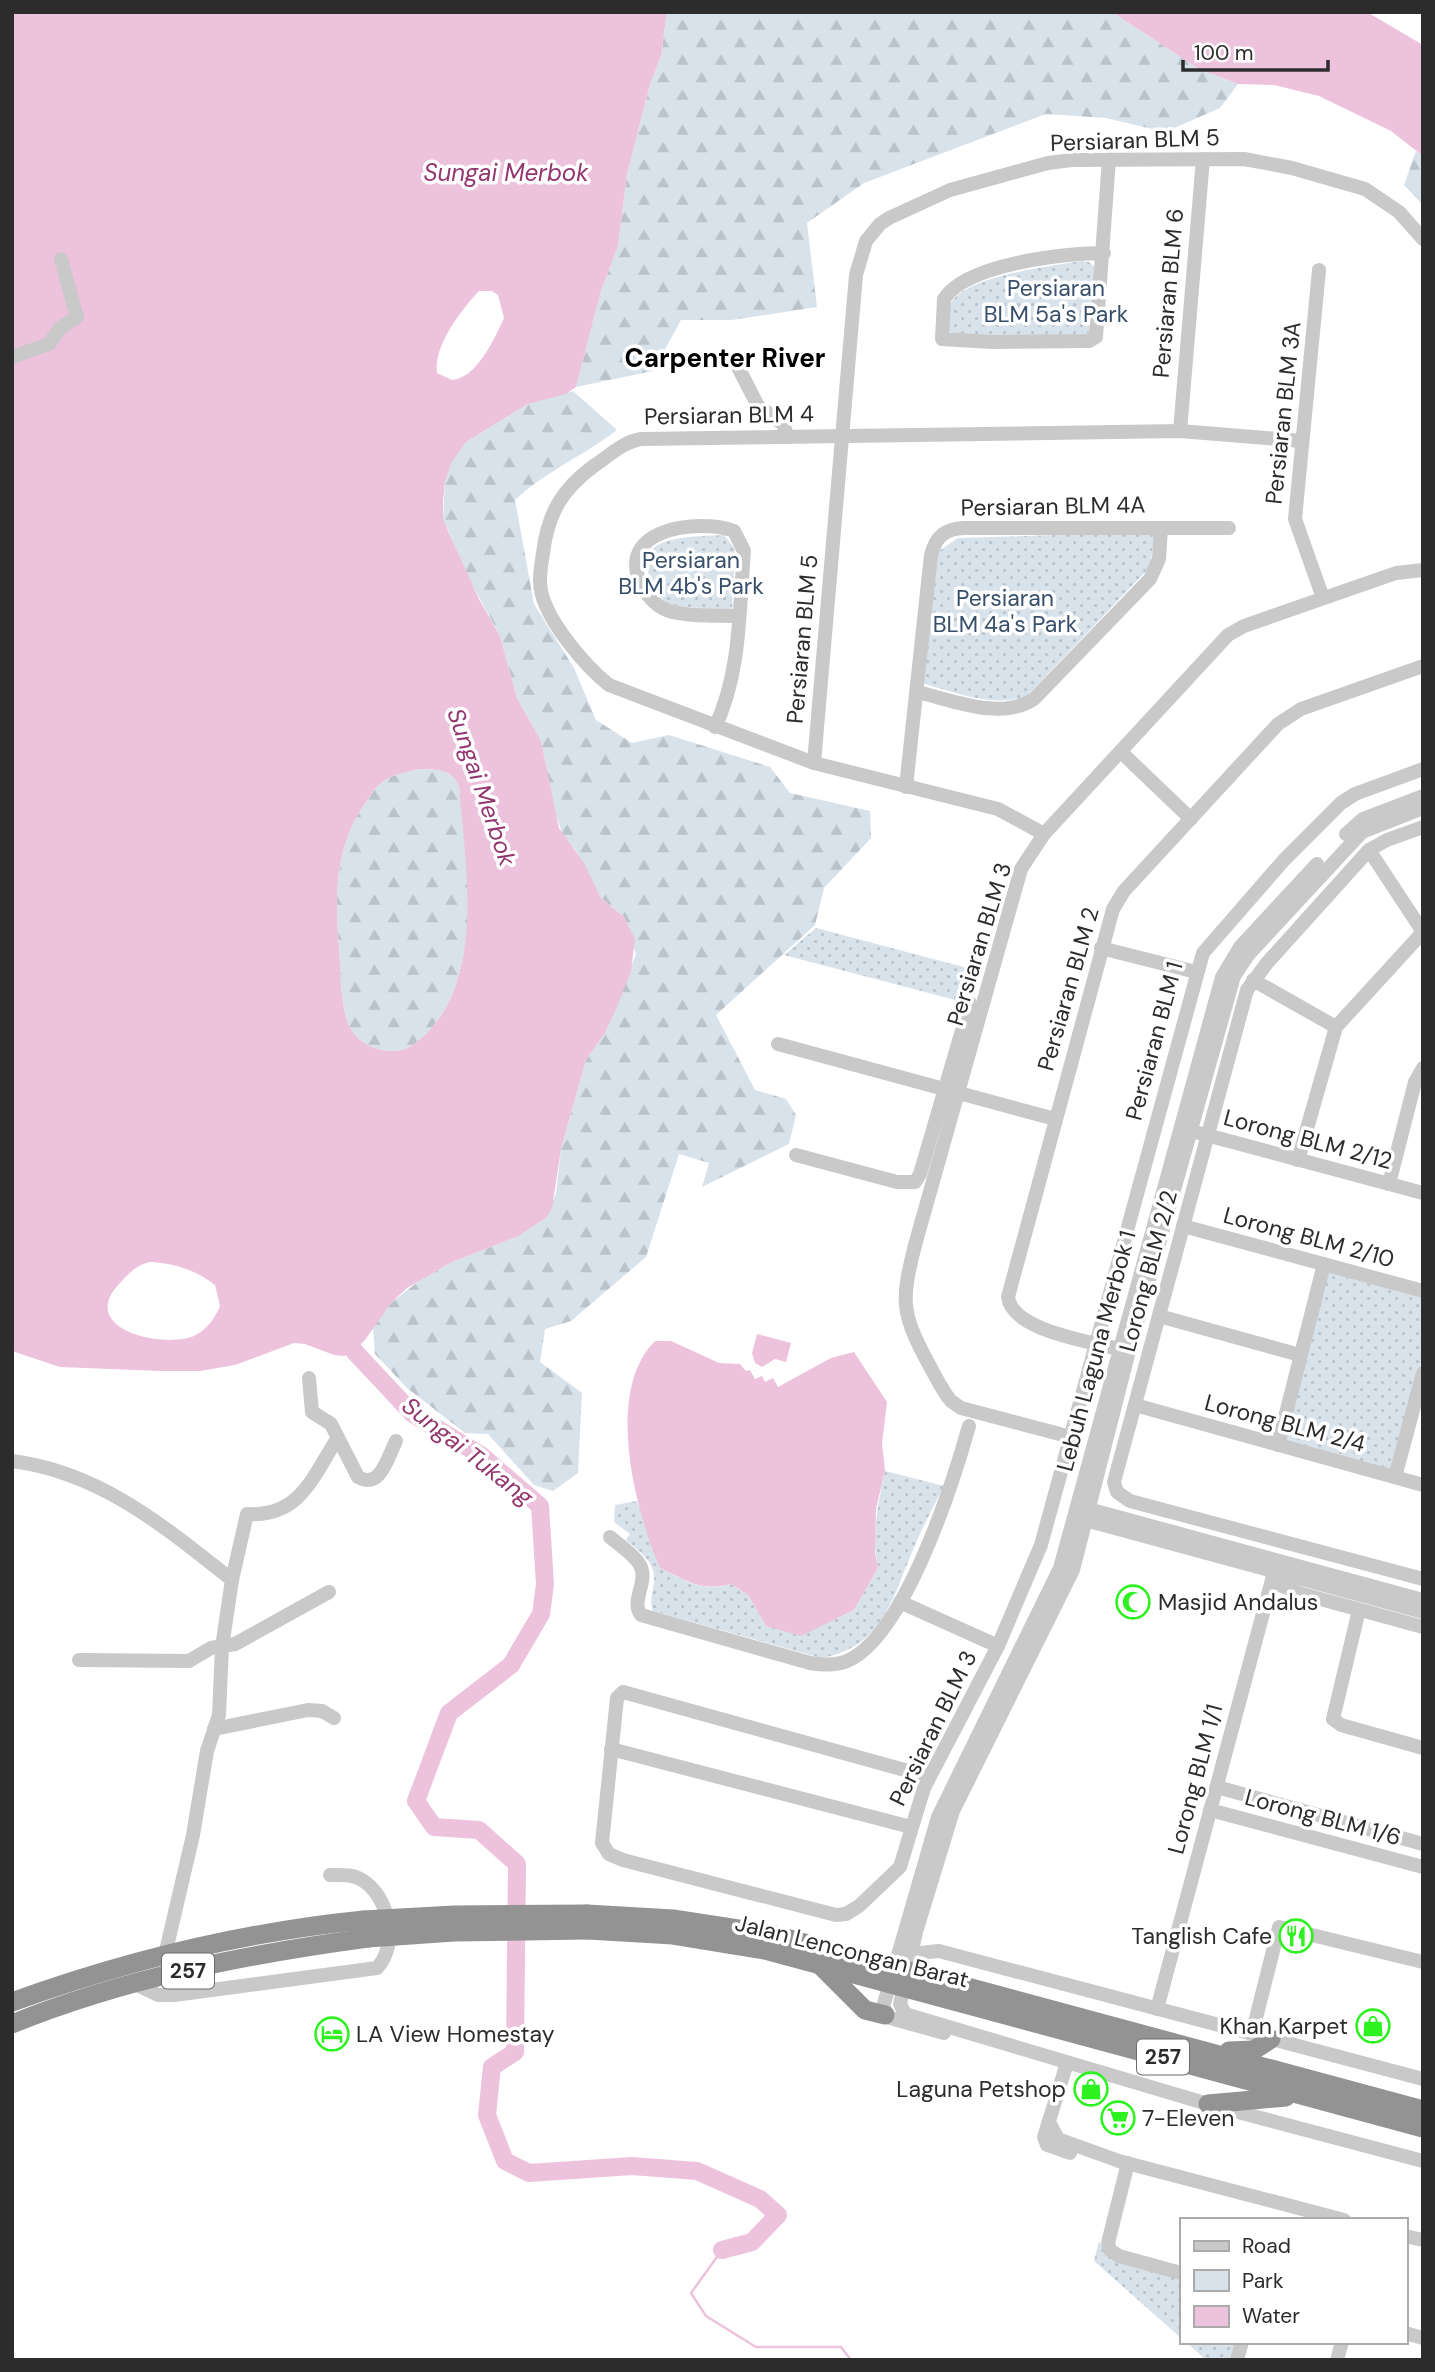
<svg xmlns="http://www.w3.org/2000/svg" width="1435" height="2372" font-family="'DM Sans',sans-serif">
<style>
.green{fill:url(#green-dots)}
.forest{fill:url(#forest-firs)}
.water{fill:#edc2dc;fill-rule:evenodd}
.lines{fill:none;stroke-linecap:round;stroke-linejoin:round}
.stream{stroke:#edc2dc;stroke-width:2.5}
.river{stroke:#edc2dc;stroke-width:18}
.minor{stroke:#c9c9c9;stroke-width:14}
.highway{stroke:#939393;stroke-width:19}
.highway-bridge{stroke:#939393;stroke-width:19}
.labels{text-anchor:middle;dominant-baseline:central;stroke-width:7;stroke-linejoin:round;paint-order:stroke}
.shield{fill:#fff;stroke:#6b6b6b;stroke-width:2}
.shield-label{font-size:21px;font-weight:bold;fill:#2c2c2c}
.street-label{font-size:23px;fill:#2c2c2c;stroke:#fff}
.park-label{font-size:23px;fill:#374f6a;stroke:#fff}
.poi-label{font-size:23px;fill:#2c2c2c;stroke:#fff;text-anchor:start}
.water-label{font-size:24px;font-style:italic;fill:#93356e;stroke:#fff}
.quarter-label{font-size:26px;font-weight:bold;fill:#000;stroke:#fff}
</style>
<defs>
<pattern id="green-dots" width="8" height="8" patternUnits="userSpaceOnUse" patternTransform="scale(1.75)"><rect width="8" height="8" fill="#d8e2eb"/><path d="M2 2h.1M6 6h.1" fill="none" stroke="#bac2ca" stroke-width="1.8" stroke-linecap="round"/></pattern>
<pattern id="forest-firs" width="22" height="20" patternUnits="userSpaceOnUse" patternTransform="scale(1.75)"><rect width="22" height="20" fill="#d8e2eb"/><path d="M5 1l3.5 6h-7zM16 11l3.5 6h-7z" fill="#bac2ca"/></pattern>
</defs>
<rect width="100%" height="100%" fill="#fff"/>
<!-- green -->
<g class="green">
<path d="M1081,261L1089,262L1096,268L1093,328L1085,337L959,336L947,330C948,322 947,310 951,303C965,276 1052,266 1081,261Z"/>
<path d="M1155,532L1150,567L1026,697C990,707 957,693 922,683L936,553L958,538Z"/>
<path d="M724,535L735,549L732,611L667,605C616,539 670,537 724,535Z"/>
<path d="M816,928L971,969L963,1002L784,955Z"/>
<path d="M1327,1272L1423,1298V1355L1393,1470L1283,1439Z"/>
<path d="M885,1471L944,1486C933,1507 922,1528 913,1550C892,1599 882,1648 821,1658L653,1611C649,1600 653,1593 654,1582C656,1562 640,1552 626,1540L630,1534L614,1522L615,1505L637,1501L660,1568C687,1581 701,1593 731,1584L748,1595L766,1626L836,1619L854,1610L878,1568C871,1536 878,1504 885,1471Z"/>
<path d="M1099,2241L1106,2255L1181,2277V2338L1094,2261Z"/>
<path d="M1186,2342H1239L1234,2360H1206Z"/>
</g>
<!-- forest -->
<g class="forest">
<path d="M667,12H1112L1199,69L1238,84L1220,108L1165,132L1106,118L1046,114L864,183L807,223L817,307L732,320H681L653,371L576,387L601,291L618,246L627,174L650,85L661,56Z"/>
<path d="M1416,151L1423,156V205L1404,185Z"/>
<path d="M573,391L617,430C583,456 546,471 515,500L534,604L574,668L596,720L632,743L669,735L770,767L790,793L870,811L871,838L824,888L815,925L716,1015L755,1090L786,1099L796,1115L789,1144L702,1187L709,1163L679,1154L646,1257L571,1321L545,1329L540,1362L582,1393L578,1473L553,1491L534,1485L488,1434L465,1433L407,1388L375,1354L373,1326L391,1303L420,1280L452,1262L519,1236L547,1217L556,1193L561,1149L586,1060L605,1033L636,954L624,917L601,898L576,851L563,836L553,805L541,741L517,698L500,636L468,577L443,518L445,481L452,461L466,442L528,404Z"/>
<path d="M419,769C437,770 451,768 459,786C467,864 487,986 417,1042C400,1056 376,1053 359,1039C341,1024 341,985 340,963C336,908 331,853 364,805C370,796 375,787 384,781C393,774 408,772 419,769Z"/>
</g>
<!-- water -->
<g class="water">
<path d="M12,12H667L661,56L650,85L627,174L618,246L601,291L576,387L566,394L528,404L466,442L452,462L445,481L443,502V518L449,533L479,599L500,636L517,698L541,741L559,828L584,863L601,898L624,917L635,939L631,971L616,1009L605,1033L586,1060L561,1149L552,1208L547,1217L519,1236L452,1262L407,1288L391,1303L365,1340L354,1351L344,1356L334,1355L305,1344L294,1343L235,1365L200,1371H160L60,1367L12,1351ZM479,291H492L498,295L504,318C495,338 476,379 452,380L437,373C433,346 462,309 479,291ZM419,769C437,770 451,768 459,786C465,865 488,985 417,1042C400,1056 376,1053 359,1039C341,1024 341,985 340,963C336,908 331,853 364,805C370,796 375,787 384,781C393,774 408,772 419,769ZM149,1262C174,1263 196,1270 215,1285L220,1306C215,1318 208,1328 196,1335C166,1350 76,1330 119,1284C129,1273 135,1266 149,1262Z"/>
<path d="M1112,12H1367L1423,45V156L1391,131L1319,96L1274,85L1238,84L1199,69Z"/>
<path d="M757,1334L791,1343L786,1362L775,1359L762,1367L755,1363L752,1353Z"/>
<path d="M655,1341H671L719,1363L740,1364L746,1371L750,1370L755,1379L762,1376L765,1382L773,1378L778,1387L831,1358L854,1352L887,1402L882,1443L885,1471L876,1509L875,1553L878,1568L854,1610L801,1636L766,1626L748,1595L731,1584C701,1592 687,1581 660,1568C635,1510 604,1392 655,1341Z"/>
</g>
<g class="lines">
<!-- stream -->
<path class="stream" d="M722,2250L691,2293L706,2316L756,2347H841L851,2360"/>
<!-- river -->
<path class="river" d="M344,1332L354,1351L413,1414L482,1456L540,1506L545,1584L541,1614L511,1665L449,1713L416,1801L434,1827L479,1830L517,1864L515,2052L492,2067L487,2115L505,2161L529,2173L632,2166L697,2171L760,2199L778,2215L752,2242L722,2250"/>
<!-- minor -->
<g class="minor">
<path d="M1104,253C1065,253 966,264 944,299L942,339L991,342L1089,341L1096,337L1109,159"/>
<path d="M1319,270L1295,519L1323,598"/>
<path d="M12,357L49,344L60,328L77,317L61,259"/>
<path d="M738,367L758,406L783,424L788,437"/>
<path d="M1180,431L1203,159"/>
<path d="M917,692C953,700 1001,721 1034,699L1150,579L1159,559L1161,528"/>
<path d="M715,727C741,673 739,610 744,551L734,531C698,518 613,529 642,586C648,597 657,607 669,611C691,617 716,615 739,616"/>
<path d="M1121,752L1191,819"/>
<path d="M814,763L856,275L866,241L880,224L889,218L950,190L1048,163L1072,160L1244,159L1292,168L1365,189L1399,212L1423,239"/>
<path d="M906,787L931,555C936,536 945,529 964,528H1229"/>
<path d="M1423,808L1362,832L1248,955L1234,976L1129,1351L1073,1570L953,1811L916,1932L900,2004L905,2014L1208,2104L1423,2161"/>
<path d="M1423,827L1387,840L1369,850L1267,963L1247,990L1114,1482L1117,1492L1130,1501L1423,1579"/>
<path d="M1044,834L998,809L814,763L609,685C585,666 550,624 542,595C538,582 541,567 543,553C548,513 562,489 595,465C610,455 623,442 641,439L1180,431L1302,441"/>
<path d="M1346,834L1363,819L1423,796"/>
<path d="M1369,850L1423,932"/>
<path d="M1101,948L1196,972"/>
<path d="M1253,980L1336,1027"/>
<path d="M778,1044L1055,1119"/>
<path d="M1199,1133L1423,1193"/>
<path d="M796,1155L897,1182H915L920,1174L970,1003"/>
<path d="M1298,1160L1336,1027L1423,932"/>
<path d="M1389,1184L1415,1082L1423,1068"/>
<path d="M1183,1226L1423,1291"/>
<path d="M1159,1316L1300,1355"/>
<path d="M1128,1351C1098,1343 1012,1332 1008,1297L1113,909L1124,891L1278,724L1301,709L1423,666"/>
<path d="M309,1378L312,1412L331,1424L358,1477C381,1490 388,1456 396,1441"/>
<path d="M1135,1405L1423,1485"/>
<path d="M1071,1437L961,1408L951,1401C941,1389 934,1373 926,1359C900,1310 902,1298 915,1245L1021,869L1044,834L1228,635L1244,626L1396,573L1423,570"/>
<path d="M1278,1445L1324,1264"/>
<path d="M12,1461C100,1472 165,1527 232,1580"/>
<path d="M1395,1477L1423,1373"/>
<path d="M1081,1507L1423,1600"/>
<path d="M1078,1518L1423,1612"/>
<path d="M610,1537C619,1545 634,1554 640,1565C649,1582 630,1601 641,1615L810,1663C822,1665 835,1666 847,1661C904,1637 953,1483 969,1426"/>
<path d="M1272,1582L1302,1594L1423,1627"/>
<path d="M900,1602L998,1646"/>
<path d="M1359,1610L1333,1719L1341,1725L1423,1748"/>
<path d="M79,1660L189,1661L211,1648L235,1644L329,1592"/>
<path d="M214,1729L308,1710L322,1711L334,1718"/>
<path d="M611,1749L911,1827"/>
<path d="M930,1777L623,1692L617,1698L602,1843L609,1854L623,1860L836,1915L846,1914L859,1906L900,1867L924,1788L998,1646L1041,1545L1203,953L1284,860L1341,803L1355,794L1423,769"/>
<path d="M1217,1787L1423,1844"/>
<path d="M1210,1810L1423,1867"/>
<path d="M910,1954L939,1951L1423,2079"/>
<path d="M165,1955L193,1835L207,1751L219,1715L222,1647L232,1580L247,1514C300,1517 312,1478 337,1439"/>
<path d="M135,1984L158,1995H174L377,1968C399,1945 389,1896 362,1880C353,1874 341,1875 330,1875"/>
<path d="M1157,2009L1277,1561"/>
<path d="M944,2033L890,2018L883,2007L938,1817L1060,1568L1222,977L1240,947L1317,864"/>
<path d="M1252,2034L1279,1927L1423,1962"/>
<path d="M1067,2063L1044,2137L1047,2145L1070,2153"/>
<path d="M1049,2122L1058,2139L1119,2161L1344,2220"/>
<path d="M1128,2163L1108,2243L1110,2250L1119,2256L1181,2273"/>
<path d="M1405,2236L1423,2240"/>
<path d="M1405,2333L1423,2338"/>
<path d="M1237,2360L1242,2342"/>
<path d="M1337,2360L1342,2342"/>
</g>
<!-- highway -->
<g class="highway">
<path d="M587,1914L673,1919L771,1934L1423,2110"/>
<path d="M588,1930L673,1935L765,1950L1423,2128"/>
<path d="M820,1965L865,2010L885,2015"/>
<path d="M12,2002C125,1961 244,1932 364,1920"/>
<path d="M12,2024C125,1978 248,1954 368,1938"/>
<path d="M1229,2051L1254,2050L1271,2039"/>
<path d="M1208,2104L1286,2097"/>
</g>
<!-- highway-bridge -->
<g class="highway-bridge">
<path d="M364,1920L454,1915L587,1914"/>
<path d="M368,1938L454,1932L588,1930"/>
</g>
</g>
<!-- icons -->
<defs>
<symbol id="mosque-ring" viewBox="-11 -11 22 22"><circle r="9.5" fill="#fff" stroke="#2ef120" stroke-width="1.5"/><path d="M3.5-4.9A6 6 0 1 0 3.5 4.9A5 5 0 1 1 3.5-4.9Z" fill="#2ef120"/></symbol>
<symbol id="restaurant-ring" viewBox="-11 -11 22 22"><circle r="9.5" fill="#fff" stroke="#2ef120" stroke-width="1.5"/><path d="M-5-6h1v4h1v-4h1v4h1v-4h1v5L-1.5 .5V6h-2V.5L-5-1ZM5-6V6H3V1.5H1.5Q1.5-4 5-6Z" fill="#2ef120"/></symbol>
<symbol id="shop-ring" viewBox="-11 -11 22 22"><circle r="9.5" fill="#fff" stroke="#2ef120" stroke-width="1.5"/><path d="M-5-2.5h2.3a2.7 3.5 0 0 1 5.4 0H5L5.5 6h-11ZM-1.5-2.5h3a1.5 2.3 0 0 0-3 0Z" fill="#2ef120"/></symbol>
<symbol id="hotel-ring" viewBox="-11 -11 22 22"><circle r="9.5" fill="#fff" stroke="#2ef120" stroke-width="1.5"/><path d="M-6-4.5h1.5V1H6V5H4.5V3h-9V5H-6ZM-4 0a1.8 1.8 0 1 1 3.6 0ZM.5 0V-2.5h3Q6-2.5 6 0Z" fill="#2ef120"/></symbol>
<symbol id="supermarket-ring" viewBox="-11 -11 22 22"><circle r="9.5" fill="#fff" stroke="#2ef120" stroke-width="1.5"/><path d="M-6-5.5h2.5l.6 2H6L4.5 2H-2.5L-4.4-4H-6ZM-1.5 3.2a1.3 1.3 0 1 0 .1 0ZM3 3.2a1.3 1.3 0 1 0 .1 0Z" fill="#2ef120"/></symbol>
</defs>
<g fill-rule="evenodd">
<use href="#mosque-ring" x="1114" y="1583" width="38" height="38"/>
<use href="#restaurant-ring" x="1277" y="1917" width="38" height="38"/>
<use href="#shop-ring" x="1354" y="2007" width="38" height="38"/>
<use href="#hotel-ring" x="313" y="2015" width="38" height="38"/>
<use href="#shop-ring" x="1072" y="2070" width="38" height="38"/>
<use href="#supermarket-ring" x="1099" y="2099" width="38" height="38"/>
</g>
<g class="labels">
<!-- shield labels -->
<g class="shield">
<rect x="162" y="1953.5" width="52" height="35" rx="5"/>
<rect x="1137" y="2039.5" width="52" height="35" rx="5"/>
</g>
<g class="shield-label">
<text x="188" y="1971">257</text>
<text x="1163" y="2057">257</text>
</g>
<!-- street labels -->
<g class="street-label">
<text transform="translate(1135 140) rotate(-2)">Persiaran BLM 5</text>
<text transform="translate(1168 293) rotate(-85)">Persiaran BLM 6</text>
<text transform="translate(1283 413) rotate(-84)">Persiaran BLM 3A</text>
<text transform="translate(729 415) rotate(-1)">Persiaran BLM 4</text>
<text transform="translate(1053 506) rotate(-1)">Persiaran BLM 4A</text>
<text transform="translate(802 639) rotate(-85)">Persiaran BLM 5</text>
<text transform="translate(979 944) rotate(-73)">Persiaran BLM 3</text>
<text transform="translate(1068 989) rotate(-74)">Persiaran BLM 2</text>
<text transform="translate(1154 1041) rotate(-75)">Persiaran BLM 1</text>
<text transform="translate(1308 1139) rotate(15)">Lorong BLM 2/12</text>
<text transform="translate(1309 1237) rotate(15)">Lorong BLM 2/10</text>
<text transform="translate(1148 1271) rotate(-75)">Lorong BLM 2/2</text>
<text transform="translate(1096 1351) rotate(-75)">Lebuh Laguna Merbok 1</text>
<text transform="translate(1285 1423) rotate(15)">Lorong BLM 2/4</text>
<text transform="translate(933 1728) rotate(-64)">Persiaran BLM 3</text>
<text transform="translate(1195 1779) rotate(-75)">Lorong BLM 1/1</text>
<text transform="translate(1323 1817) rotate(15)">Lorong BLM 1/6</text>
<text transform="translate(852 1951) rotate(14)">Jalan Lencongan Barat</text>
</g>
<!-- park labels -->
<g class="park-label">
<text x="1056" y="288">Persiaran<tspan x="1056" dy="26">BLM 5a's Park</tspan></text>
<text x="691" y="560">Persiaran<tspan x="691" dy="26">BLM 4b's Park</tspan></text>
<text x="1005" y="598">Persiaran<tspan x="1005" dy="26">BLM 4a's Park</tspan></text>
</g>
<!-- poi labels -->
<g class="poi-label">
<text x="1158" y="1602">Masjid Andalus</text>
<text x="1272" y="1936" text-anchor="end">Tanglish Cafe</text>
<text x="1348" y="2026" text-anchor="end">Khan Karpet</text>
<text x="356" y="2034">LA View Homestay</text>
<text x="1066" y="2089" text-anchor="end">Laguna Petshop</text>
<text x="1142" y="2118">7-Eleven</text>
</g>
<!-- water labels -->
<g class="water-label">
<text x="506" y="172">Sungai Merbok</text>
<text transform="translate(482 787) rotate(71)">Sungai Merbok</text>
<text transform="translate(468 1451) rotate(38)">Sungai Tukang</text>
</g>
<!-- quarter labels -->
<g class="quarter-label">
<text x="725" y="358">Carpenter River</text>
</g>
</g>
<!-- border -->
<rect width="1435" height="2372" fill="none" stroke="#2c2c2c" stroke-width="28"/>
<!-- legend -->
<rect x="1180" y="2218" width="228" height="126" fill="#ffffff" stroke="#ababab" stroke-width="2"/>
<rect x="1194" y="2241" width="35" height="10" fill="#c9c9c9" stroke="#ababab" stroke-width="2"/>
<text x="1242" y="2253" font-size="21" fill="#2c2c2c">Road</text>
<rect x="1194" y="2270" width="35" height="21" fill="#d8e2eb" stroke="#ababab" stroke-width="2"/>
<text x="1242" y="2288" font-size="21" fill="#2c2c2c">Park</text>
<rect x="1194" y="2306" width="35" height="21" fill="#edc2dc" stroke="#ababab" stroke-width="2"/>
<text x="1242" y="2323" font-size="21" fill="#2c2c2c">Water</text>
<!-- scale -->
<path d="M1183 60v10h145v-10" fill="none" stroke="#2c2c2c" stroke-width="3.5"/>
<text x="1194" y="60" font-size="21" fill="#2c2c2c" stroke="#ffffff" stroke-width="5" paint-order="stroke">100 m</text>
</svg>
